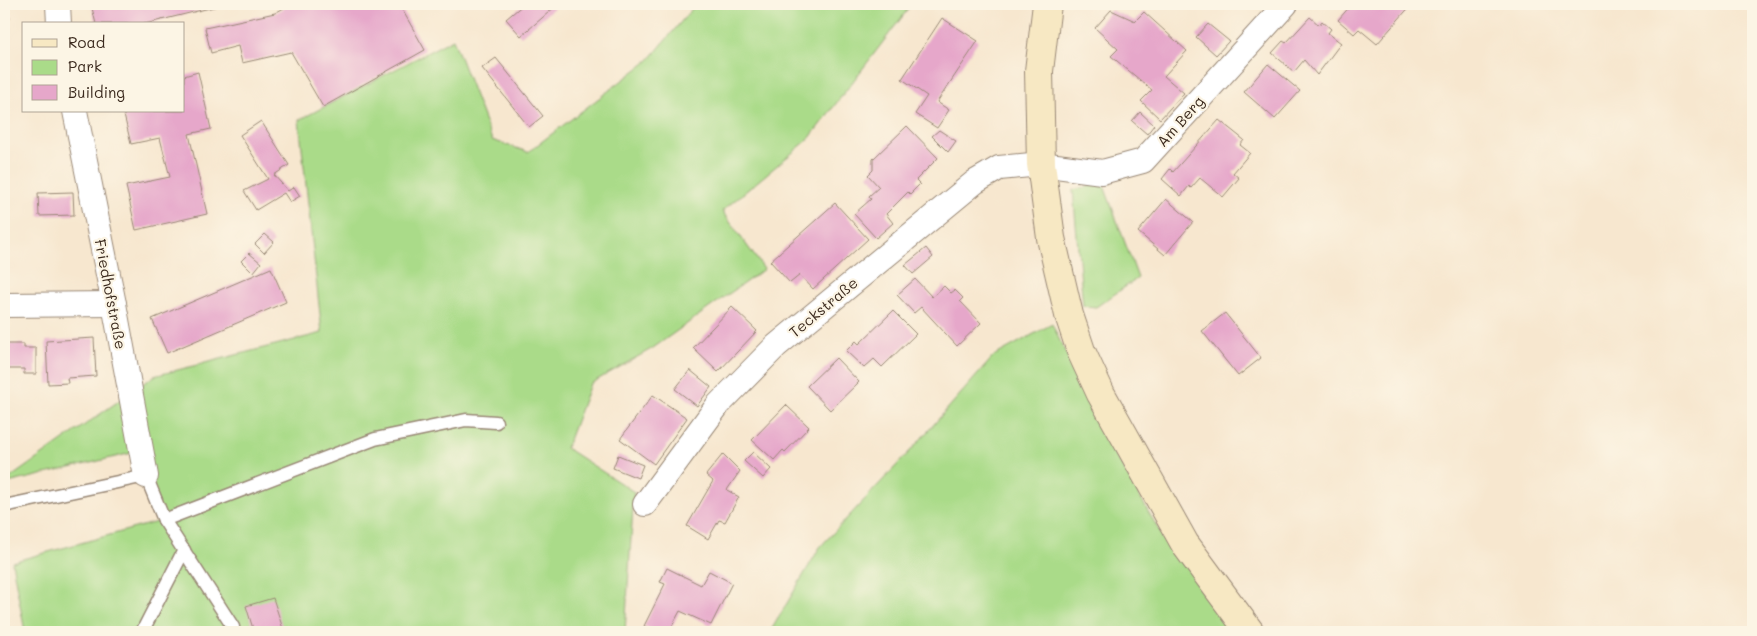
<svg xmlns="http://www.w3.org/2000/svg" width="1757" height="636" font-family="Mali,sans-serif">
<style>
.green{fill:#aadb89;stroke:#728254}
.building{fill:#e6a7ca}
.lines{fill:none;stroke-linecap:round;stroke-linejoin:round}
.lane-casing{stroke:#998876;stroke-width:15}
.street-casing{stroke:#998876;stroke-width:26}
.secondary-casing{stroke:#998876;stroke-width:30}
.lane{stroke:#fff;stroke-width:12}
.street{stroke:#fff;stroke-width:24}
.secondary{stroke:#f7e8c3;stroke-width:28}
.labels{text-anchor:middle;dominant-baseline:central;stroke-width:4.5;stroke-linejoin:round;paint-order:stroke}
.street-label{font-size:15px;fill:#3b2a1e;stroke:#fcf5e5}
</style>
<rect width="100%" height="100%" fill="#fcf5e5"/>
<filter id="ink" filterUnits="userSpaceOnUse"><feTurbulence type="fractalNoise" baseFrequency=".02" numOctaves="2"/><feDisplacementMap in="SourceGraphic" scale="10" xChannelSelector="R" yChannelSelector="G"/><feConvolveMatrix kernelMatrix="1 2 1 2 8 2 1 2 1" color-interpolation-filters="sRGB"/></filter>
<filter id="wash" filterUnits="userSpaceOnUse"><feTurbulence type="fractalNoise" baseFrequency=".0096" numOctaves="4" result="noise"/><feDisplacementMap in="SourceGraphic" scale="20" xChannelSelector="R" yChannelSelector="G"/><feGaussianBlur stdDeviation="1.12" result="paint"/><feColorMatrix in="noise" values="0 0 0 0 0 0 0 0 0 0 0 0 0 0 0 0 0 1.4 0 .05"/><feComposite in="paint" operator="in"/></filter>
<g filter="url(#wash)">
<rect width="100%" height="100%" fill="#f7e7cf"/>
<!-- green -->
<g class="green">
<path d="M696,4H912L809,139L722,211L764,269L653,348L590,384L566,448L634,492L625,632H25L12,562L164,520L140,451L4,484V482L154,376L322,333L299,120L453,39L492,140L528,152L649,60Z"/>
<path d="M1103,183L1138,278L1096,307L1083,306L1073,190Z"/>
<path d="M1052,324L1107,440L1171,551L1185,544L1250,632H770L820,547L913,448L994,356Z"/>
</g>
<g id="blocks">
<!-- building -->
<g class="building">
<path d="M4,4H7L10,19L4,21Z"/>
<path d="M91,4H226L145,24H96Z"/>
<path d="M291,4H399L425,50L323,107L291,52L242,63L238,46L211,53L205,28L275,13Z"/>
<path d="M524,4H553L556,6L521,36L506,19Z"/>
<path d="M1352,4H1412L1377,44L1359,29L1354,34L1338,20Z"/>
<path d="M1111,10L1135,21L1144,12L1187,51L1164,76L1184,93L1160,119L1141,101L1152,90L1111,56L1118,49L1095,28Z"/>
<path d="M1310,17L1319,25L1322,21L1331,29L1328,33L1341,43L1317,75L1304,60L1294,72L1272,53L1283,41L1286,43Z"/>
<path d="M942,18L978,41L937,102L949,110L937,128L915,114L927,96L902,79Z"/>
<path d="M1208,24L1229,41L1216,55L1196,37Z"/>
<path d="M496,58L543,116L529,127L482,68Z"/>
<path d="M1268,64L1300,91L1275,119L1244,92Z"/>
<path d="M198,72L211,129L189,134L207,214L136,230L126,186L170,177L160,138L131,144L123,111H184V76Z"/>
<path d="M1140,112L1154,125L1147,134L1132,121Z"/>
<path d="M1219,120L1244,140L1240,145L1250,153L1233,173L1239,178L1223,197L1200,178L1191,188L1189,186L1181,196L1162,179L1170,169L1173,172Z"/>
<path d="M261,121L289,165L274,175L288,191L294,187L300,196L290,202L284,193L256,210L244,191L268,179L240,135Z"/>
<path d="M907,126L938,158L916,180L920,184L910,194L908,192L886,214L893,223L876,238L854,214L871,199L869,196L879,187L868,175L873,170V159Z"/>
<path d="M939,130L956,141L948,152L932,136Z"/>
<path d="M73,192L74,215L39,216L38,193Z"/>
<path d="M1166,199L1193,222L1165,255L1138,232Z"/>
<path d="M835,203L868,239L813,289L800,275L790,283L770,261Z"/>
<path d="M265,234L274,242L264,253L255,244Z"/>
<path d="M926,248L933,257L913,274L905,265Z"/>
<path d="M249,253L261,263L253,273L241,261Z"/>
<path d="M271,268L286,302L167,353L152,319Z"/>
<path d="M915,279L932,297L944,286L951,293L955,290L963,298L960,301L981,323L957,346L921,307L914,313L897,295Z"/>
<path d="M732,307L757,331L718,372L693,348Z"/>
<path d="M893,311L916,334L882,367L874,359L864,368L846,351L856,341L859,344Z"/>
<path d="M1225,313L1261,358L1238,376L1202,331Z"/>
<path d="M94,338L96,376L67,378L68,383L48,384L46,341Z"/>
<path d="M4,344H24V348H36V374H24V369H4Z"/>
<path d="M836,358L859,382L830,410L807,386Z"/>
<path d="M690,370L711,387L697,406L675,389Z"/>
<path d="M653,395L687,418L654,464L620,439Z"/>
<path d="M786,405L809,427L785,452L783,450L774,460L752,440Z"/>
<path d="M753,452L771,469L763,478L744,461Z"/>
<path d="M723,454L740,471L727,490L739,497L725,522L719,520L708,539L687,526L713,481L706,475Z"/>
<path d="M618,455L643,465L638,478L613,468Z"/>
<path d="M667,568L701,585L709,571L732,583L711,625L680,611L669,632H658L644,626L665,584L660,582Z"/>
<path d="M273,598L284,632H254L246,606Z"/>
</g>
</g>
</g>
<g filter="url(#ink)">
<use href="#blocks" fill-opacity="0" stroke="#998876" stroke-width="1"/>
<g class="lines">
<defs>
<g id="lane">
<path d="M4,506L146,476L164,520L233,627"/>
<path d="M164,520L375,439L466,420L496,422"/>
<path d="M142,632L184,550"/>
</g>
<g id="street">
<path d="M58,4L59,24"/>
<path d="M75,111L114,304L146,476"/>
<path d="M4,305L114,304"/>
<path d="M645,504L718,405L776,346L975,182L999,168L1041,164L1102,172L1143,161L1286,4"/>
</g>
<path id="secondary" d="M1047,4L1039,71L1041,164L1051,238L1069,315L1081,351L1101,394L1185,544L1250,632"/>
</defs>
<!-- lane casing -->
<use href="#lane" class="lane-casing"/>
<!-- street casing -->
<use href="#street" class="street-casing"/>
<!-- secondary casing -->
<use href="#secondary" class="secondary-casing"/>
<!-- lane -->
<use href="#lane" class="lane"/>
<!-- street -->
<use href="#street" class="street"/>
<!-- secondary -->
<use href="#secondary" class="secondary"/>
</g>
</g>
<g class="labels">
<!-- street labels -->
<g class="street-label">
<text transform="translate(1180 121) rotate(-48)">Am Berg</text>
<text transform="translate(111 294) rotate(79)">Friedhofstraße</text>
<text transform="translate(823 307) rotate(-40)">Teckstraße</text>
</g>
</g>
<!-- margin -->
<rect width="1757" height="636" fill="none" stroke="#fcf5e5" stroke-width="20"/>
<!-- legend -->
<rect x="22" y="22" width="162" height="90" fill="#fcf5e5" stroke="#afa495"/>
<rect x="32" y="39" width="25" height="8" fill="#f7e8c3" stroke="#afa495"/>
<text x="68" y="48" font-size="15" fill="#3b2a1e">Road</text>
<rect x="32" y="60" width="25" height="15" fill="#aadb89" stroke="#afa495"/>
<text x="68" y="72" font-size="15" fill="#3b2a1e">Park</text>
<rect x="32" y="85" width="25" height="15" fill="#e6a7ca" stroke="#afa495"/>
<text x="68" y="98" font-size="15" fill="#3b2a1e">Building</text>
</svg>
